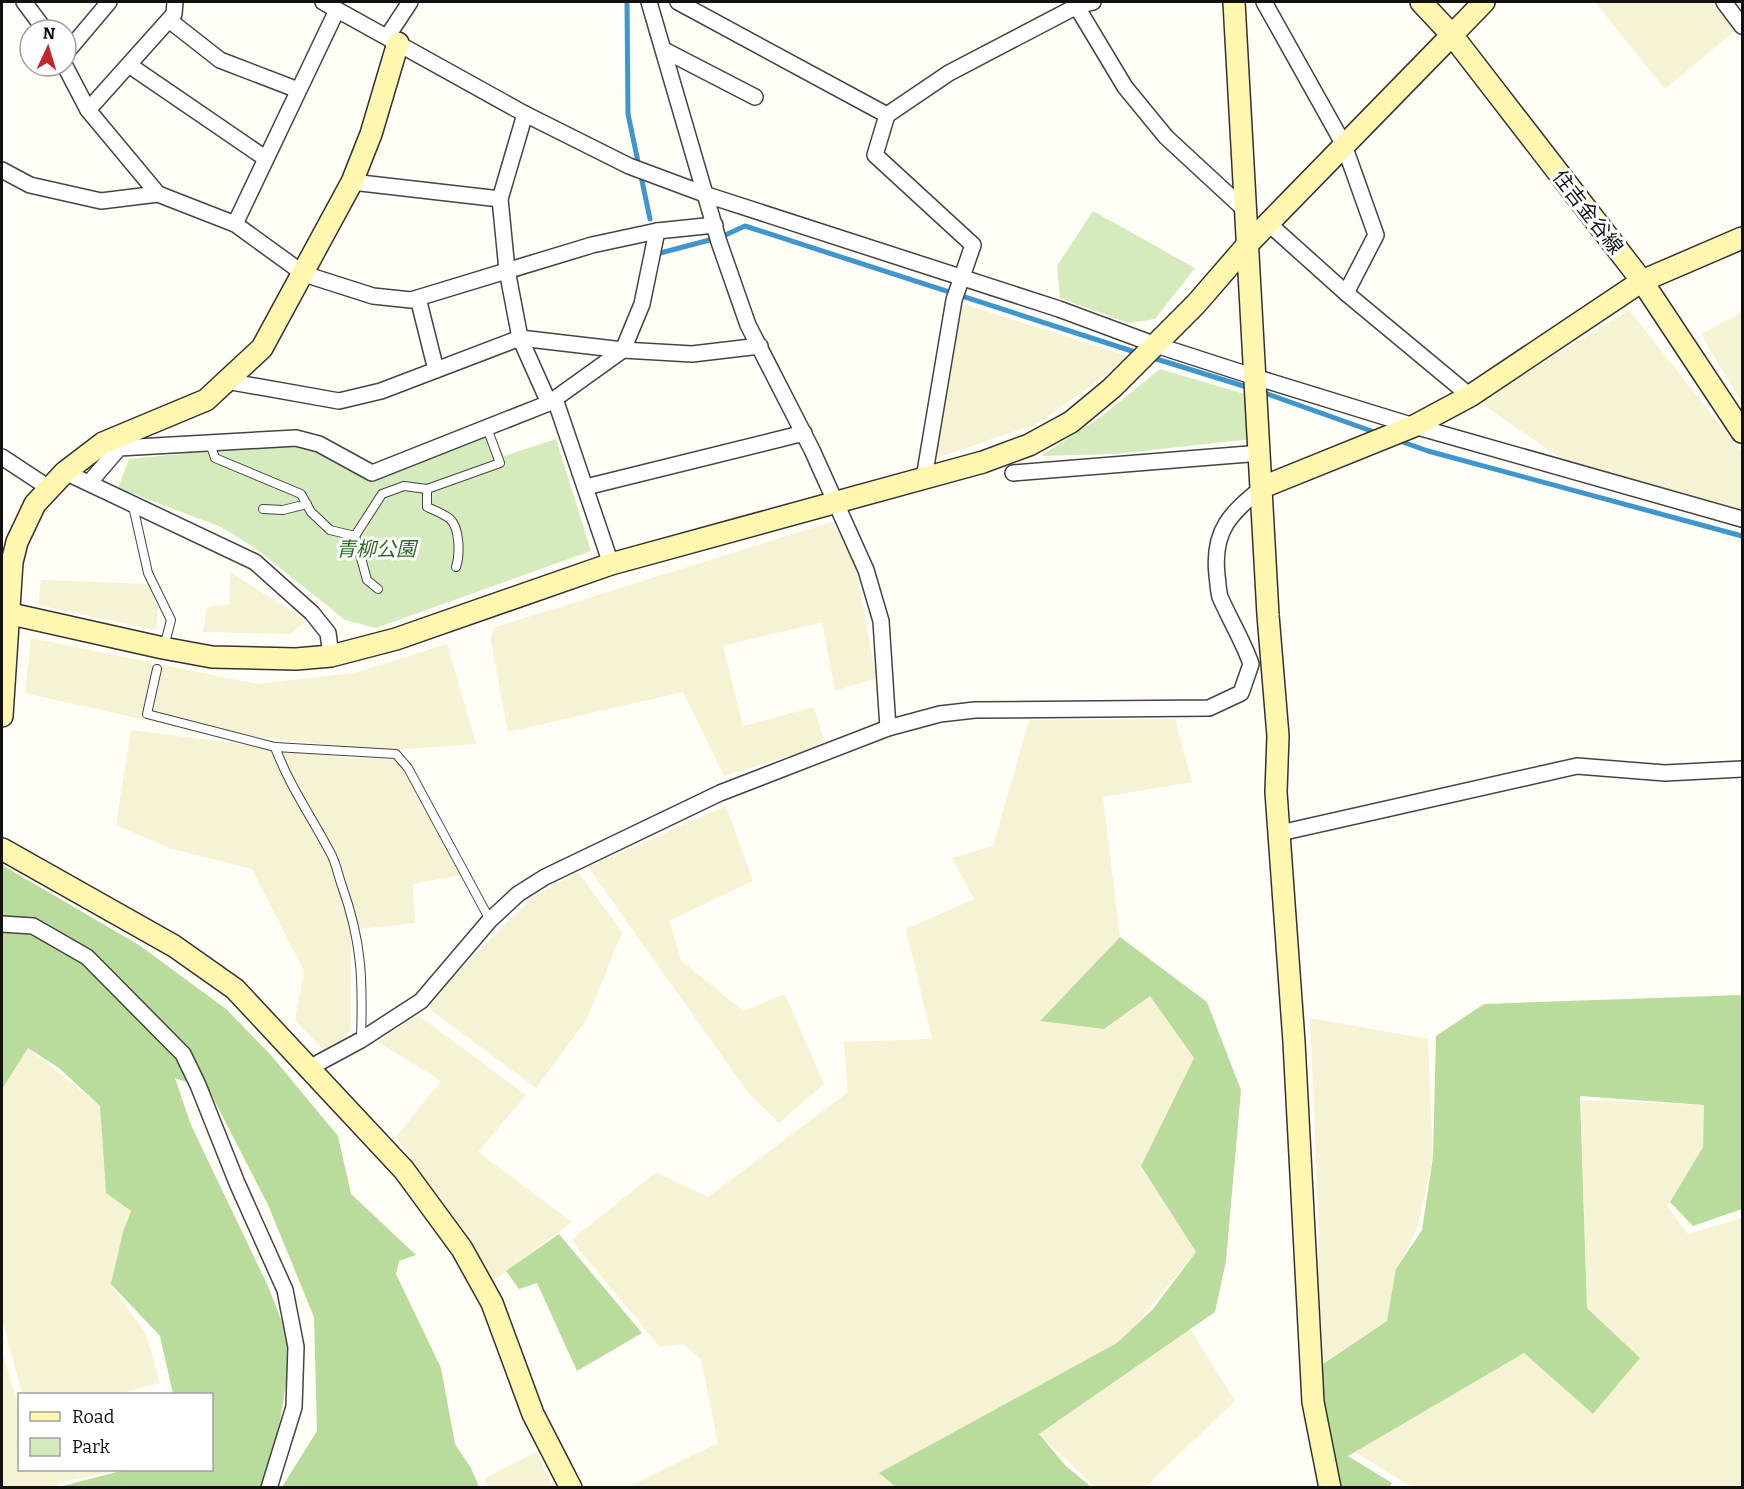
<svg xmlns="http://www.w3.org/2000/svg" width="1744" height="1489" font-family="Bitter,'Noto Sans JP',serif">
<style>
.farmland{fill:#f6f3d4}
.green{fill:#d5ebbd}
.forest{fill:#b9dc9c}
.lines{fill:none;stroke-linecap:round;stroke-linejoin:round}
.stream{stroke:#3f96cf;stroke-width:5}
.lane-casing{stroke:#444;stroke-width:10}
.street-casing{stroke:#444;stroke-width:18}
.secondary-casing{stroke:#333;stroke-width:24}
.lane{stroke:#fff;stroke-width:8}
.street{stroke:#fff;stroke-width:15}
.secondary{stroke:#fff6b0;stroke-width:21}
.labels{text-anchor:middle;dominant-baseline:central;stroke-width:6;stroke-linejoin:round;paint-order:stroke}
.street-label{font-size:20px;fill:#111;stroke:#fff}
.park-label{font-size:20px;font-style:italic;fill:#2f6b1f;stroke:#fff}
</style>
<rect width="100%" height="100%" fill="#fffdf5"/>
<!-- farmland -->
<g class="farmland">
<path d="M1595,2H1742V25L1665,89Z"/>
<path d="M960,303L1131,357L1039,423L936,458Z"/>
<path d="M1629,310L1742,453V509L1569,464L1479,402Z"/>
<path d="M1742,312V403L1701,334Z"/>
<path d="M831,522L854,557L876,678L835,691L822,622L723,646L743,726L814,707L825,745L724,776L683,692L508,732L491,641L493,628Z"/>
<path d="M230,572L307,621L290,634L203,632L207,607L230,604Z"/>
<path d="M41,580L150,584L158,608L156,630L38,605Z"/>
<path d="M31,638L257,684L354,673L447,644L476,744L378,751L178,727L25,693Z"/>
<path d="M1175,719L1192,782L1103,797L1120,937L1040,1021L1104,1029L1150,996L1194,1058L1141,1166L1196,1252L1107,1359L879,1473L896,1487H628L718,1443L701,1359L683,1344L660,1347L571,1240L656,1172L708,1197L848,1092L844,1042L932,1039L906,929L974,899L952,858L993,846L1029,720Z"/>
<path d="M131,730L351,758L407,759L464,874L413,884L415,923L351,930V1031L327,1053L295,1021L304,971L252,869L169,848L116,825Z"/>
<path d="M726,806L753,881L669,921L681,960L743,1011L785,994L824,1084L779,1123L750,1095L588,867Z"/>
<path d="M578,872L622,932L587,1019L536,1088L424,1005L533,897Z"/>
<path d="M418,1015L526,1095L478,1152L572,1222L492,1282L396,1137L441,1081L378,1042Z"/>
<path d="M1310,1018L1428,1039L1433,1157L1417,1229L1400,1264L1387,1321L1317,1368L1319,1232Z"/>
<path d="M2,1027L100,1106L106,1192L131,1211L112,1287L146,1334L160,1383L117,1394H22L2,1318Z"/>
<path d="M1581,1100L1704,1105L1703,1147L1667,1206L1688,1234L1742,1218V1487H1412L1353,1451L1521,1350L1593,1414L1640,1358L1587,1308Z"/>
<path d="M1187,1324L1235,1401L1145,1487H1095L1039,1434Z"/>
<path d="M2,1351L19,1408L20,1470H121L61,1482L54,1487H2Z"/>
<path d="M536,1452L553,1487H486L485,1478Z"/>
</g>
<!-- green -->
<g class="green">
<path d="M1093,211L1195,268L1155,319L1128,323L1060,298L1057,266Z"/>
<path d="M1160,369L1248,395L1252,439L1115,454L1041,456L1102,416Z"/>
<path d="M493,432L504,456L556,439L591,551L376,628L345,620L255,548L221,527L118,488L129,459L299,442L364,476Z"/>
</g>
<!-- forest -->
<g class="forest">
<path d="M2,865L139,945L226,1009L270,1054L338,1136L351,1194L416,1255L399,1261L396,1274L441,1368L455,1444L471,1468L479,1487H282L317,1431L314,1317L268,1205L209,1090L175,1078L191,1125L268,1286L292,1348L269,1487H59L124,1470H212V1394H173L160,1336L111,1284L123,1232L131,1211L106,1193L100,1106L59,1068L28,1048L2,1089Z"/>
<path d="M1120,937L1207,1002L1241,1090L1226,1261L1215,1312L1039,1434L1065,1465L1091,1487H896L879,1473L1117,1343L1153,1309L1196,1252L1141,1166L1194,1058L1150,996L1104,1029L1040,1021Z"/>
<path d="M1742,995V1209L1693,1226L1670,1202L1703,1147L1704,1105L1580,1096L1587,1308L1640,1358L1593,1414L1524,1353L1348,1456L1392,1483L1390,1487H1339L1317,1368L1387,1321L1396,1269L1422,1230L1433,1157L1436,1036L1484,1004Z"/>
<path d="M559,1234L642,1333L577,1371L537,1283L519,1289L506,1271Z"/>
</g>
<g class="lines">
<!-- stream -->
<g class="stream">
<path d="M627,2L628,114L650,219"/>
<path d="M653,255L721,237L745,226L1138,353"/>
<path d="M1150,357L1250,388"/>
<path d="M1262,392L1377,433"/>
<path d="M1397,440L1428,451L1742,536"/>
</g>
<defs>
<g id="lane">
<path d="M210,443L215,458L301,494L311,512L330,530L355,536L382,494L404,486L427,489L500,463L487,428"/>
<path d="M427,489V507C434,510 444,514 450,519C460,528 460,555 456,567"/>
<path d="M133,506L148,573L171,620L164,647"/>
<path d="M263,509L283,510L307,504"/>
<path d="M355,536L367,580L378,589"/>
<path d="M157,669L147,714L275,747L396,754L408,768L490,920"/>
<path d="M275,747C289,785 311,816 330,852C336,862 338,875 342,886C362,942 363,980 361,1039"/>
</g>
<g id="street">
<path d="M24,2L45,30"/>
<path d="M323,2L525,114L629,166L707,195L1059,309L1156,345L1255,377L1414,426L1742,519"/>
<path d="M649,2L719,242L748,325L812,450L866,570L881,621L888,728"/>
<path d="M678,2L887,115L875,155L973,245L954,300L924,478"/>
<path d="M1074,2L1125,87L1166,137L1245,210"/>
<path d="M1264,2L1344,145L1376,235L1346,293L1470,396"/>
<path d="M1724,2L1742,26"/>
<path d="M169,20L220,60L298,90"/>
<path d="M387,37L410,2"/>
<path d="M664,50L755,97"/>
<path d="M66,53L109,2"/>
<path d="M129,65L265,158"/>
<path d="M65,66L88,110L158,194"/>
<path d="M88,110L174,14L175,2"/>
<path d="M887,115L949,73L1077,6L1093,2"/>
<path d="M2,170L30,185L101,201L158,194L235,224L304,274L373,296L411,300L592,245L657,231L715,225"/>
<path d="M352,182L500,199L525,114"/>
<path d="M500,199L507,270L520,338L549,403L623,350L642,304L657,231"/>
<path d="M1268,223L1346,293"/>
<path d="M235,224L337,10"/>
<path d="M418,298L436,370"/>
<path d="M226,381L339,401L381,391L520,338L623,350L692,354L760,346"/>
<path d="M555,399L611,564"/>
<path d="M2,457L49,488"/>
<path d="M65,472L255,562L312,613L328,633L331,656"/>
<path d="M1013,473L1261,453"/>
<path d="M89,483L119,448L296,438L319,444L372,473L549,403"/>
<path d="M586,487L804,433"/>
<path d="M1280,833L1577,766L1665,773L1742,769"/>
<path d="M2,924L33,926L87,957L183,1054L198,1085L237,1183L285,1290L296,1347L294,1407L269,1488"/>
<path d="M309,1068L361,1040L421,1001L490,920L518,894L545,877L720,793L888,728L940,714L975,710L1209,708L1241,693L1251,664C1243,641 1230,620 1220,597C1218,590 1218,582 1217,575C1212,530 1231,513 1263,487"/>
</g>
<g id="secondary">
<path d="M1234,2L1268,615L1278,736L1276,792L1294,1042L1313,1402L1330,1488"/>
<path d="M1484,2L1452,35L1642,281L1742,432"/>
<path d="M1263,487L1414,426L1470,396L1642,281L1742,238"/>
<path d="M2,612L163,648L212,657L296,659L331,656L396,639L611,564L983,462L1029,445L1071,422L1112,388L1196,304L1248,244L1452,35L1421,2"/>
<path d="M2,716L12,562L17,542L35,504L65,472L103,443L206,400L262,348L352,182L371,134L398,43"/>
<path d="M2,849L174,946L235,989L404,1170L462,1249L492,1303L533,1414L571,1488"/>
</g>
</defs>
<!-- lane casing -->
<use href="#lane" class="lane-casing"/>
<!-- street casing -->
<use href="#street" class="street-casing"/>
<!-- secondary casing -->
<use href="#secondary" class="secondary-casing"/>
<!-- lane -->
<use href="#lane" class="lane"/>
<!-- street -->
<use href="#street" class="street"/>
<!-- secondary -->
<use href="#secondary" class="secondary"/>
</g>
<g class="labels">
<!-- street labels -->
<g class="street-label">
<text transform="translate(1588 212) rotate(52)">住吉金谷線</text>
</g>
<!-- park labels -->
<g class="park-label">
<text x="376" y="549">青柳公園</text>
</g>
</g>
<!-- border -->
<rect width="1744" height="1489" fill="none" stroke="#111111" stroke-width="6"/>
<!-- legend -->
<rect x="18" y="1393" width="195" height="78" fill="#ffffff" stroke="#a0a0a0" stroke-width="1.5"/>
<rect x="30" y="1412" width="30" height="9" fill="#fff6b0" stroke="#a0a0a0" stroke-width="1.5"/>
<text x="72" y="1423" font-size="18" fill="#111111">Road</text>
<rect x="30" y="1438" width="30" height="18" fill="#d5ebbd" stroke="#a0a0a0" stroke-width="1.5"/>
<text x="72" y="1453" font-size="18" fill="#111111">Park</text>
<!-- north arrow -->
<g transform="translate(48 48) rotate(4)"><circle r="28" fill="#ffffff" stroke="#a0a0a0" stroke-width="1.5"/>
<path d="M0-4.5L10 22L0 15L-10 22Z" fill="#c4262e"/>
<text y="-9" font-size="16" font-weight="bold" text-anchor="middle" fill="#111111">N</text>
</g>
</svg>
